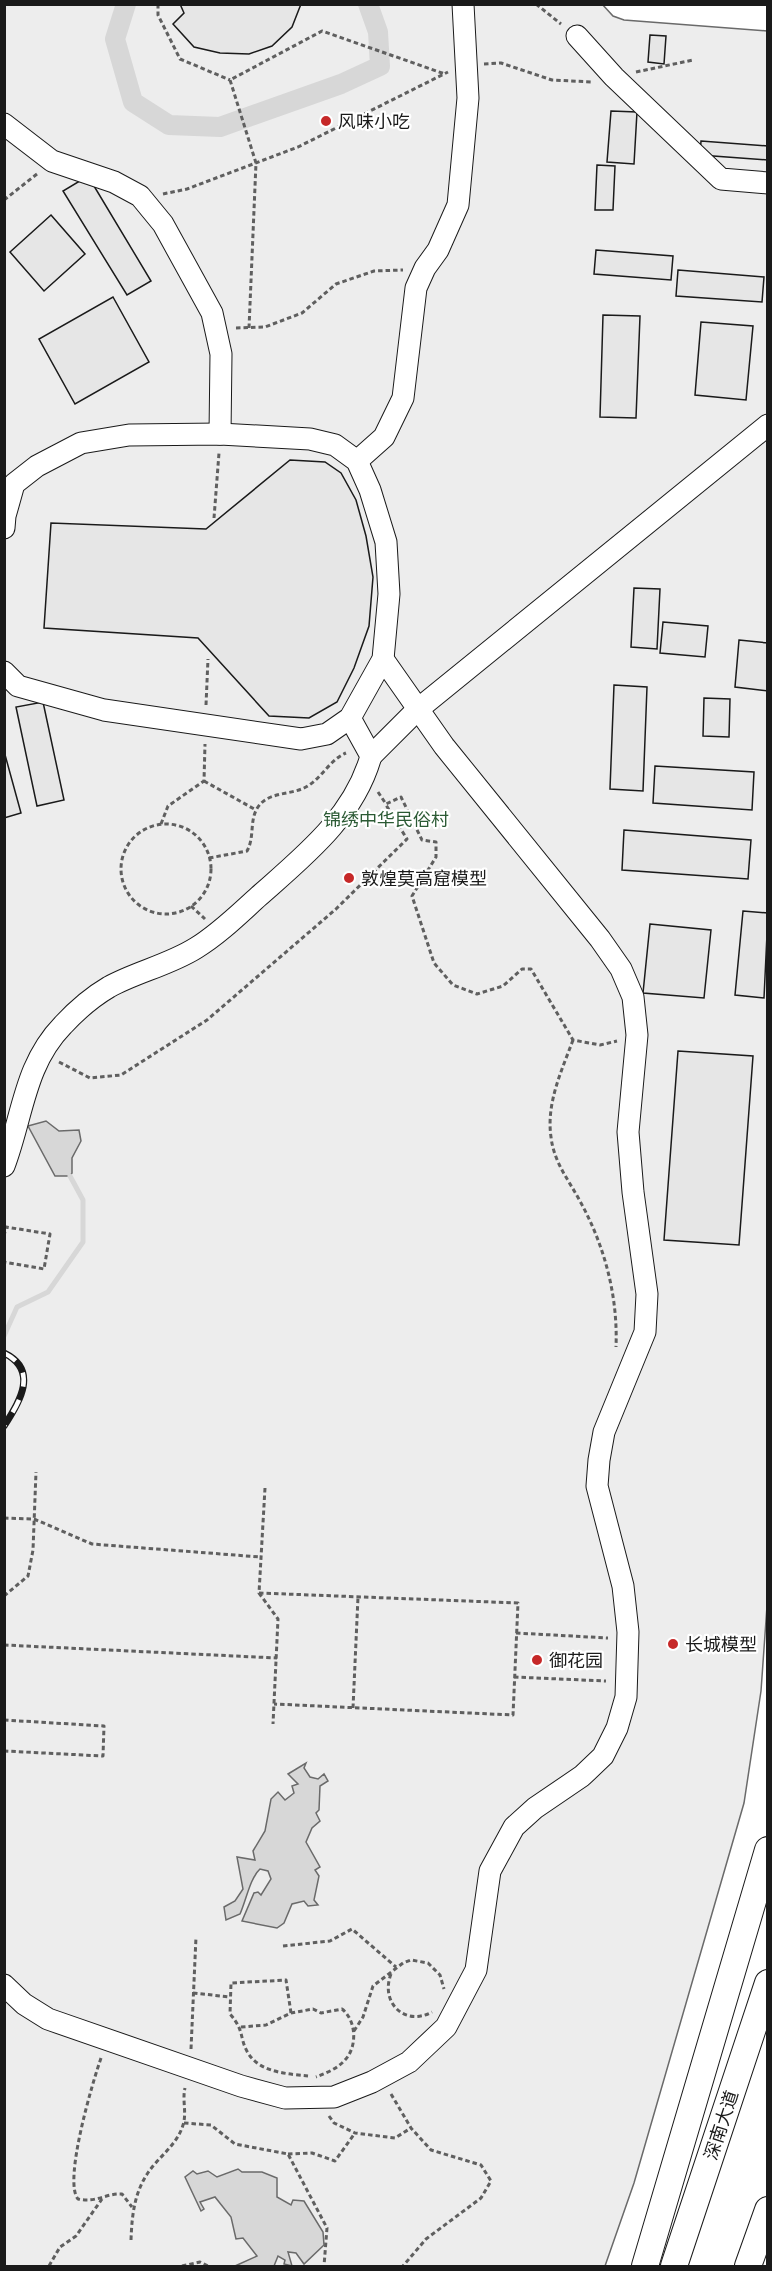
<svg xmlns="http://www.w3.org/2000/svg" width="772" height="2271" font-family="'Roboto Condensed','Noto Sans SC',sans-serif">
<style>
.built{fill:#ededed;stroke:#6a6a6a;stroke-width:1.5}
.water{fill:#d7d7d7;stroke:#6a6a6a;stroke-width:1.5}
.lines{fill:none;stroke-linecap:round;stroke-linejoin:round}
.stream{stroke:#d7d7d7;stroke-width:5}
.canal{stroke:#d7d7d7;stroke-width:20}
.building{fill:#e6e6e6;stroke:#1a1a1a;stroke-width:1.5}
.minor-casing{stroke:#1a1a1a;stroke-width:23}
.major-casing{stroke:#1a1a1a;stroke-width:28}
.path{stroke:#5f5f5f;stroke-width:3;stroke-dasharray:4.5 3;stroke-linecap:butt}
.minor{stroke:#fff;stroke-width:21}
.major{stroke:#fff;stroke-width:26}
.rail-casing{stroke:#1a1a1a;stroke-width:7}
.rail{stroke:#fff;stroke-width:4.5;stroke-dasharray:14;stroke-linecap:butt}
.poi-dot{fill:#c62828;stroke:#fff;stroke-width:2}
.labels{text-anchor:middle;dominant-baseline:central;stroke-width:4.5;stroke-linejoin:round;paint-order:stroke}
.poi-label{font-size:18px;fill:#1a1a1a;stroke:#fff;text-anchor:start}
.park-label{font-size:18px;fill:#2b5a34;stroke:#fff}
.street-label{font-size:18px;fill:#1a1a1a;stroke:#fff}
</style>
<rect width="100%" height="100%" fill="#fff"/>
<!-- built -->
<path class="built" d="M602,4L613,16L624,20L767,31V1606L761,1691L744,1803L634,2183L605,2266H5L4,5Z"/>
<!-- water -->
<g class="water">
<path d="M46,1121L59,1131L79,1130L81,1141L72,1158V1173L70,1176H55L28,1126Z"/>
<path d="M306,1763L304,1768L310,1777L318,1779L324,1774L328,1781L320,1786L319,1810L316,1813L320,1821L312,1828L306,1842L320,1867L315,1870L319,1876L314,1900L318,1905L308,1906L304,1901L292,1904L284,1923L277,1928L242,1921L254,1893L258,1892L261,1895L271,1879L268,1871L260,1869C250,1878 246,1901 240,1914L226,1920L224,1907L235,1901L243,1889L237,1857L255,1860L253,1851L265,1831L271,1799L278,1792L285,1800L294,1793L292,1786L298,1784L288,1774Z"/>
<path d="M238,2169L242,2172H262L277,2178V2197L291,2205L293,2200L304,2201L323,2232L324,2245L304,2264L296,2253L288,2252L292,2266L284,2264L285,2260L278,2256L274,2266H235L257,2256L243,2238L236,2239L231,2217L215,2197L200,2202L204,2209L201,2211L185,2177L193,2171L197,2174L208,2171L217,2177Z"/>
</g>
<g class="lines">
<!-- stream -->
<path class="stream" d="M4,1336L17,1307L48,1292L83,1242V1200L70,1176"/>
<!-- canal -->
<path class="canal" d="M126,4L115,39L133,102L169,125L220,127L341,84L380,66L378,32L368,4"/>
</g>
<!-- building -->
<g class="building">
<path d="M180,4H301L292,27L272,46L249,54L220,53L194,47L173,24L184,13Z"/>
<path d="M650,35L666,36L664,64L648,62Z"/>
<path d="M611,111L637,112L634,164L607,162Z"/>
<path d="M701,141L768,146V160L700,155Z"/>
<path d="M597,165L615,166L613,210H595Z"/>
<path d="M88,176L151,281L127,295L63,191Z"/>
<path d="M51,215L85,254L44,291L10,252Z"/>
<path d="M596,250L673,256L671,280L594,274Z"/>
<path d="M678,270L764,277L762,302L676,296Z"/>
<path d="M113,297L149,362L75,404L39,339Z"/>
<path d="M603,315L640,316L636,418L600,417Z"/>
<path d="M701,322L753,326L746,400L695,395Z"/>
<path d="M290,460L325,462L341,473L356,500L366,536L373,577L369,626L354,668L337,702L309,718L269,716L198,638L44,628L51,523L206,529Z"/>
<path d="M634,588L660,589L657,649L631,647Z"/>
<path d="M663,622L708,626L705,657L660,653Z"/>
<path d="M739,640L768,643V691L735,687Z"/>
<path d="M614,685L647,687L643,791L610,789Z"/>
<path d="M704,698L730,699L729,737L703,736Z"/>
<path d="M43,702L64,800L37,806L16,707Z"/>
<path d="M4,751L21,813L4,818Z"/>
<path d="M655,766L754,772L752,810L653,803Z"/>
<path d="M624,830L751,840L748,879L622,870Z"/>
<path d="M743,911L768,913L764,998L735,995Z"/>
<path d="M650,924L711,930L704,998L643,993Z"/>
<path d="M678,1051L753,1056L739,1245L664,1240Z"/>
</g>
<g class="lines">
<defs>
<g id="minor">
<path d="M577,36L614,77L721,179L768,183"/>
<path d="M4,124L52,161L114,182L140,196L163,224L212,313L221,354L220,434"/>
<path d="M357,461L384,437L403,398L416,288L425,268L438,250L458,205L468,98L463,4"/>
<path d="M4,528L5,516L14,484L37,466L81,443L129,435L220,434L310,439L335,445L357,461L370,490L386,542L389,594L383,659L350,718L327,734L301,739L104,710L18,686L4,672"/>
<path d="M371,756L417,710L768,425"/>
<path d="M4,1166C23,1116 24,1065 63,1025C76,1011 92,997 109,987C136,972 169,965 196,948C219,934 239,914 259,896C304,856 354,817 371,756L350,718"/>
<path d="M4,1985L24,2004L48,2019L241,2086L285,2098L334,2097L372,2082L409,2062L446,2027L476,1970L490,1871L514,1827L535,1808L582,1776L603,1756L617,1728L626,1697L628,1632L623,1586L597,1486L599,1460L604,1432L645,1332L647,1294L633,1192L628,1132L637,1035L633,997L621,969L600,939L444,746L383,659"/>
</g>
<g id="major">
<path d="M645,2266L768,1850"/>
<path d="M674,2266L768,1983"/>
<path d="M748,2266L768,2210"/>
</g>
</defs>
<!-- minor casing -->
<use href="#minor" class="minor-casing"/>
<!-- major casing -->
<use href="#major" class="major-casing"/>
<!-- path -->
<g class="path">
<path d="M158,4V15L180,59L230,80"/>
<path d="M536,4L561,24"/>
<path d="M484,64L501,63L552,80L591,82"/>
<path d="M636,72L693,60"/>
<path d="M163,194L187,189L298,147L448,72"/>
<path d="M4,200L37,174"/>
<path d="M236,328L265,327L302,313L336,284L374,271L403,270"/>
<path d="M249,328L256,163L230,80L322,31L445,74"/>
<path d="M214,518L219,453"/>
<path d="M206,705L208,659"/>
<path d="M204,781L256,810"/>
<path d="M378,792L386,804L401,797L422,840L436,842V857L412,896L434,963L453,985L477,994L503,986L522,969H531L573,1040L600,1045L617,1041"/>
<path d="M161,824L168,806L204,781L205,744"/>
<circle cx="166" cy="869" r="45"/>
<path d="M209,858L247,851C255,837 249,820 258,807C268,792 289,795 304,788C321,780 329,760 346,753"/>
<path d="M191,906L205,919"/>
<path d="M573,1040C562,1070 546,1103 551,1137C554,1163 569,1180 581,1203C605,1247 618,1297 616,1347"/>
<path d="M59,1062L90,1078L121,1075L207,1020L336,909L407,839L386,805"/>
<path d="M4,1236L6,1227L50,1234L44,1269L4,1262"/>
<path d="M265,1488L259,1593L278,1619L273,1724"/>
<path d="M4,1518L34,1519L92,1544L260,1557"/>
<path d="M259,1593L518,1603L513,1715L274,1704"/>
<path d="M4,1596L28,1576L33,1550L36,1472"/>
<path d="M516,1633L608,1638"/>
<path d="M4,1645L277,1658"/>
<path d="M514,1677L606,1681"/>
<path d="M353,1708L358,1597"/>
<path d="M4,1720L104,1726L103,1756L4,1751"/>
<path d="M283,1946L330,1941L352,1929L396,1967"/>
<path d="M391,1974C380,2002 404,2027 432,2012"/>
<path d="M193,1993L230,1997"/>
<path d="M291,2013L286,1980L231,1983L230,2014C245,2031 239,2038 248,2053C260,2073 289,2074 309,2076"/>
<path d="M241,2027L266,2025L291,2013L313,2009L321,2013L342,2009C356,2020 358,2046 345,2060C337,2069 326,2073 316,2077"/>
<path d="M354,2031L363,2017L373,1986L403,1963L411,1960L428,1963L440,1975L444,1989"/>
<path d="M191,2049L196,1937"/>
<path d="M101,2058C93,2081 63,2181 78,2199C97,2203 106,2193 122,2194L132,2207"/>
<path d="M391,2094L411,2128L431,2150L481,2165L491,2181L481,2198L426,2239L403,2266"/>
<path d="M329,2116L334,2123L355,2133L395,2138L411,2128"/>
<path d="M184,2123L211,2125L235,2144L288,2154L327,2228L324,2266"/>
<path d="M288,2154L312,2153L335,2161L355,2133"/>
<path d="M131,2240C132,2212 135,2188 153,2166C164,2153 178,2142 183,2125C187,2113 182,2100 185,2088"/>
<path d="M49,2266L60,2247L76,2236L102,2199"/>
<path d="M182,2266L200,2262L208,2266"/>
</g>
<!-- minor -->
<use href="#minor" class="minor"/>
<!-- major -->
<use href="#major" class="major"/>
<defs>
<path id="rail" d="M4,1353C39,1370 20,1402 4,1426"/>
</defs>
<!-- rail casing -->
<use href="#rail" class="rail-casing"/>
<!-- rail -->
<use href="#rail" class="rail"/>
</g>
<!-- markers -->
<g class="poi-dot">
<circle cx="326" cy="121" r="6"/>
<circle cx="349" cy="878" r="6"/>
<circle cx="673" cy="1644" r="6"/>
<circle cx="537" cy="1660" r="6"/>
</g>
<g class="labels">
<!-- poi labels -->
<g class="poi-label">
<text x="338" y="121">风味小吃</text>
<text x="361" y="878">敦煌莫高窟模型</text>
<text x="685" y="1644">长城模型</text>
<text x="549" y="1660">御花园</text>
</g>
<!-- park labels -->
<g class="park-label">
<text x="386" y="819">锦绣中华民俗村</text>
</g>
<!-- street labels -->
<g class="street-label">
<text transform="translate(721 2125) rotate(-72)">深南大道</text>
</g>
</g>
<!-- border -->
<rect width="772" height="2271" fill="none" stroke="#1a1a1a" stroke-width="12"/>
</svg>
